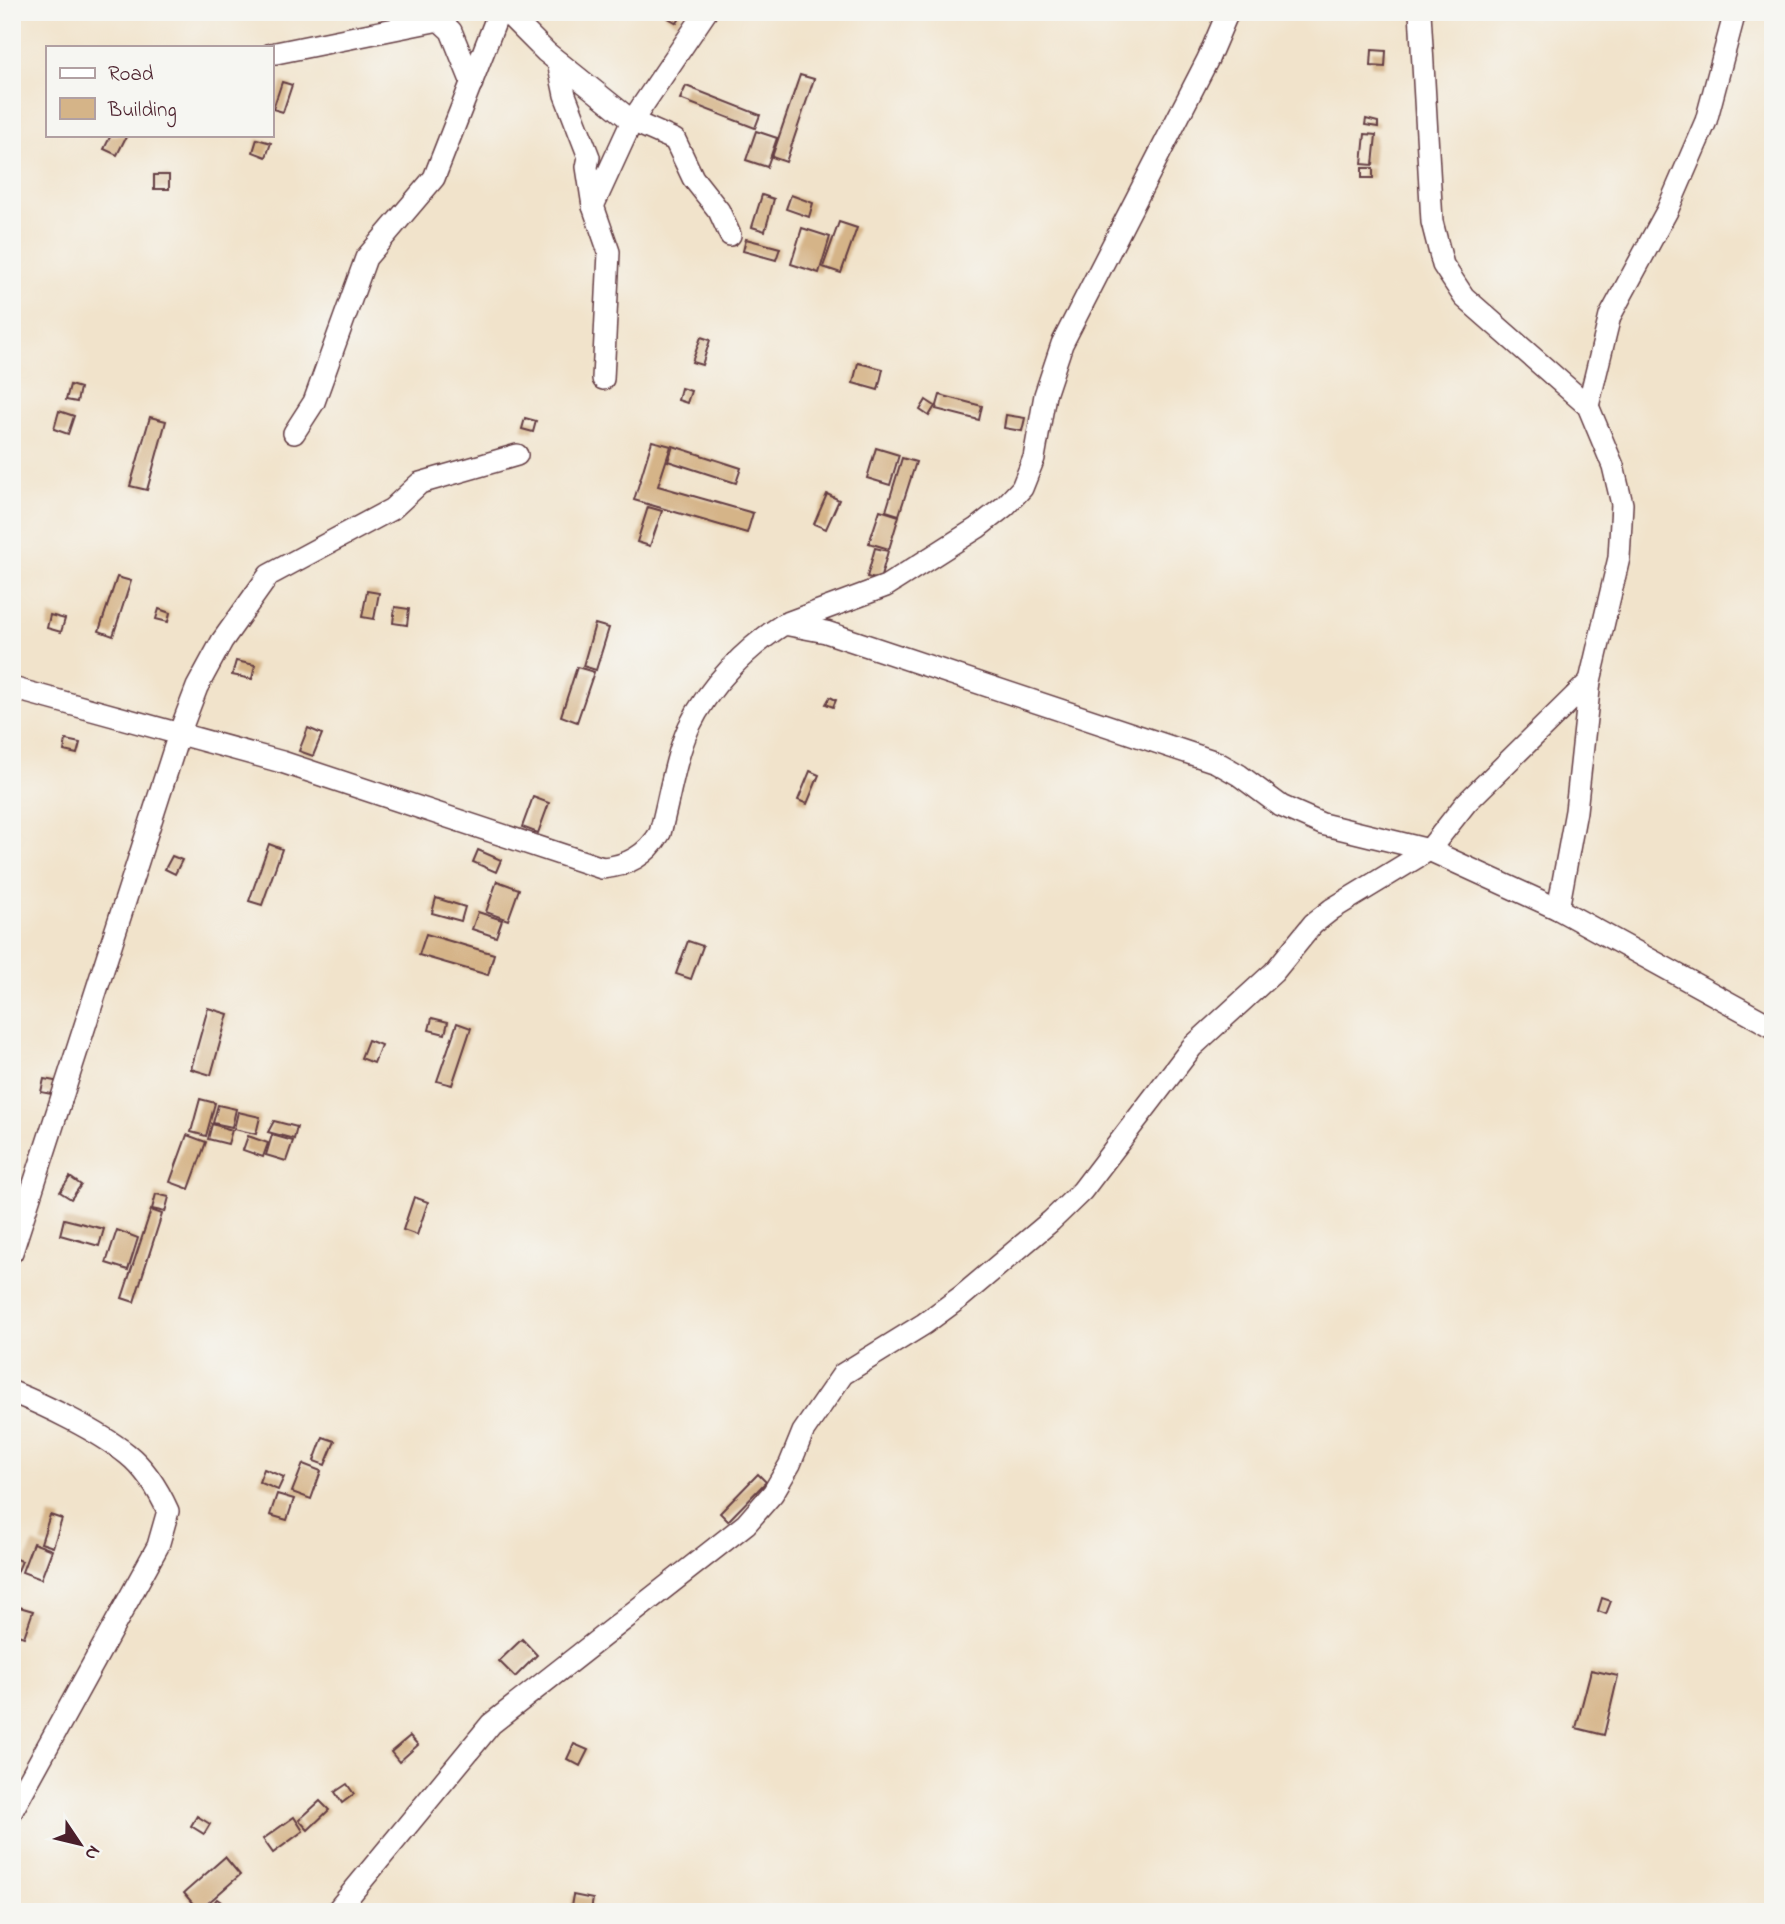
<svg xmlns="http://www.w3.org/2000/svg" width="1785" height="1924" font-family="'Indie Flower',sans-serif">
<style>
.building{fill:#d5b488}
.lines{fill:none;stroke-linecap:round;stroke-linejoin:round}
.street-casing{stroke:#633c43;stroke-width:24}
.street{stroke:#fff;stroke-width:21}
</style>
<rect width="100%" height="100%" fill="#f6f6f2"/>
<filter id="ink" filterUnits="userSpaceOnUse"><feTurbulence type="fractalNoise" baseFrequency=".0143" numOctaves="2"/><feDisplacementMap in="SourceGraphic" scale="14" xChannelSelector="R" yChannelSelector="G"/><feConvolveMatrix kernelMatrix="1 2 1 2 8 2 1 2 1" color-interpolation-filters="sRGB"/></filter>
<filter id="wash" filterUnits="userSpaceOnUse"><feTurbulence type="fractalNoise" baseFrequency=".00686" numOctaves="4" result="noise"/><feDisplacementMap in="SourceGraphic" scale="28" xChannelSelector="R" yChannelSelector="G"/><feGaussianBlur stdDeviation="1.57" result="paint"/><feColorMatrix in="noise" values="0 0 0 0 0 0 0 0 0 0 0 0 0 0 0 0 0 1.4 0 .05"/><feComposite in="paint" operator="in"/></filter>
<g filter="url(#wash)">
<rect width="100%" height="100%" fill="#f1e3cb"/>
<g id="blocks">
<!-- building -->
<g class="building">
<path d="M667,12H677L682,15L677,23L665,16Z"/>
<path d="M1372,50L1386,51L1385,67L1371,66Z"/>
<path d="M800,75L814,79L786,162L772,157Z"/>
<path d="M282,82L292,85L283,112L273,109Z"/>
<path d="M686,86L760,115L755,128L680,99Z"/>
<path d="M1366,119L1378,122V127L1365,125Z"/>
<path d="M756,131L777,138L767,167L746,160Z"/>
<path d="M1365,134L1376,135L1373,165L1362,164Z"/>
<path d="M111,135H127L117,155L104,149Z"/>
<path d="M257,139L271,143L266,157L253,152Z"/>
<rect x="1362" y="168" width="11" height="10"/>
<rect x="154" y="175" width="15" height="14"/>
<path d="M762,195L774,199L765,231L752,227Z"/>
<path d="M791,195L813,203L809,217L786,209Z"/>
<path d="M839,222L857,228L841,273L823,267Z"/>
<path d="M802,228L830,237L819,273L791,264Z"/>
<path d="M746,239L780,248L776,260L743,251Z"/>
<path d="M701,337L710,340L702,365L692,362Z"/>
<path d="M858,363L883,369L878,390L853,383Z"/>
<path d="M70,385L80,388L77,402L66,400Z"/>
<path d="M681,388L691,391L687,403L678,400Z"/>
<path d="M940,395L982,406L979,420L936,409Z"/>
<path d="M926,400L935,406L929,416L920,410Z"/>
<path d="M59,411L74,416L68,434L54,429Z"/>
<path d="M1006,415L1025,418L1022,431L1004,428Z"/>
<path d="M150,417L166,421L147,490L130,486Z"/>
<path d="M525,418L536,421L533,432L522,429Z"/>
<path d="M652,441L671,446L658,486L753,513L747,533L634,500Z"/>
<path d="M673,446L741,468L736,483L668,461Z"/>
<path d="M876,448L899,455L890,485L867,478Z"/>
<path d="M902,458L916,462L899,515L886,511Z"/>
<path d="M827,494L839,500L826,529L814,524Z"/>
<path d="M648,507L662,511L650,546L637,542Z"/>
<path d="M880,510L899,516L889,549L869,543Z"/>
<path d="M875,548L888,551L880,580L867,577Z"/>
<path d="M117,577L131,581L113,636L99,631Z"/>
<path d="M367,591L379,593L374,619L362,617Z"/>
<path d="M395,607L409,609L407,625L393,623Z"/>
<path d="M159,609L170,613L168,622L156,619Z"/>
<path d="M50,615L65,619L61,632L47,628Z"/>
<path d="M595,624L609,628L596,670L583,666Z"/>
<path d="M236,661L255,665L252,679L232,675Z"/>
<path d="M577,667L594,672L577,722L561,716Z"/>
<path d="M830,697L836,700L833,707L826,704Z"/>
<path d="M308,728L322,734L313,756L299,751Z"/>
<path d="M66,740L80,743L77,754L64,751Z"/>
<path d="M810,771L819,775L807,804L798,800Z"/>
<path d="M533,797L549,803L538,833L522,827Z"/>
<path d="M269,844L282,849L262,905L249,901Z"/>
<path d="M478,850L501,860L496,872L473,862Z"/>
<path d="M172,856L182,860L175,874L165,869Z"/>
<path d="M497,881L519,889L508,920L486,912Z"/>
<path d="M436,898L465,907L461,921L432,913Z"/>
<path d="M478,912L502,920L496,937L472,929Z"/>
<path d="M426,934L494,954L488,975L419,955Z"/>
<path d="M688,941L703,946L691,979L676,974Z"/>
<path d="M208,1008L228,1014L211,1075L191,1069Z"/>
<path d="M432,1018L448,1022L445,1034L429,1030Z"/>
<path d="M457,1023L471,1028L452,1085L437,1081Z"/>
<path d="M368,1040L381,1045L374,1063L361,1058Z"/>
<path d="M44,1079L60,1082L57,1095L41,1092Z"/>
<path d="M200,1099L215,1103L206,1136L191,1132Z"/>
<path d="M218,1105L236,1109L232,1127L213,1123Z"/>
<path d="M238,1112L260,1117L256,1134L234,1129Z"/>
<path d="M274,1121L297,1127L294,1139L268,1132Z"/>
<path d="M212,1124L232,1130L228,1144L208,1139Z"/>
<path d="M187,1135L206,1142L189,1189L170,1182Z"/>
<path d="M272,1135L293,1141L286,1161L266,1155Z"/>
<path d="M248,1136L268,1143L263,1157L243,1150Z"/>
<path d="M70,1177L81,1185L71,1199L60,1192Z"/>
<path d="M156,1194L169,1197L165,1212L152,1209Z"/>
<path d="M414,1197L428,1202L417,1235L403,1230Z"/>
<path d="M151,1210L162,1214L134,1302L122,1298Z"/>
<path d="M64,1219L104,1229L99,1246L60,1235Z"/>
<path d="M117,1230L138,1238L128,1270L106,1263Z"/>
<path d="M323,1437L335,1441L325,1465L314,1461Z"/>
<path d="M303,1464L321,1471L311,1499L292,1492Z"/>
<path d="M264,1469L284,1477L278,1490L259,1482Z"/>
<path d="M758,1474L766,1482L728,1521L720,1513Z"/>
<path d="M277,1494L294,1499L287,1520L270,1515Z"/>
<path d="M50,1515L62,1519L53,1547L41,1543Z"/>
<path d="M33,1543L52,1550L41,1579L22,1572Z"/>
<path d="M12,1558L22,1561L17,1573L12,1571Z"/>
<path d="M1602,1598L1611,1601L1606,1614L1598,1611Z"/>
<path d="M16,1606L33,1611L24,1637L12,1633Z"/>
<path d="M522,1639L537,1655L515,1677L499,1661Z"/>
<path d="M1591,1670L1618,1676L1604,1735L1576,1728Z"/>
<path d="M410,1736L418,1745L399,1762L391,1752Z"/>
<path d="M574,1744L588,1750L580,1766L567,1759Z"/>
<path d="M347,1784L354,1794L342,1803L335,1792Z"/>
<path d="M320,1801L329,1810L308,1830L299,1820Z"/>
<path d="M197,1816L210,1824L204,1834L191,1826Z"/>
<path d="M294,1817L303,1831L273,1853L263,1839Z"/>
<path d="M225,1857L240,1875L199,1911L184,1893Z"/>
<path d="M573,1895L593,1899L591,1910L571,1906Z"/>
<path d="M217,1899L235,1912H207Z"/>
<path d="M167,1904L172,1912H159L158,1909Z"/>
</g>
</g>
</g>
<g filter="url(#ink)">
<use href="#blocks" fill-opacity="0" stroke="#633c43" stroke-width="2"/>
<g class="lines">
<defs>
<g id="street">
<path d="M506,12L546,52L632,121L675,140L693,178L719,211L730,235"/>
<path d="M1420,12L1432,222L1443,265L1464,297L1588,406L1613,466L1622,504L1619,558L1590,681L1576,811L1558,909"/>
<path d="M271,54L439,20L451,31L472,83"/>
<path d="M558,62L565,95L589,157L587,167L593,206L609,252L603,379"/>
<path d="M593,206L632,121L706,12"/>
<path d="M1588,406L1610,316L1667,211L1706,121L1735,12"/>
<path d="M294,433L314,402L366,258L434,178L499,12"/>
<path d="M784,624L886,586L977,528L1005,506L1022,488L1034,458L1045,395L1062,344L1208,59L1228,12"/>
<path d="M12,688L282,762L602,868C628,866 647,855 660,833C669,800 675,757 689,727C708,687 747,647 784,624L826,632L1216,762L1239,775L1281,806L1322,824L1429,850L1558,909L1773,1027"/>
<path d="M12,1252L179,734L197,687L222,641L269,575L392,509L420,483L517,455"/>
<path d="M12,1392C47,1406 98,1431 127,1454C146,1469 158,1489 168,1511L158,1546L12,1811"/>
<path d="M336,1912L491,1724L746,1524L773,1493L790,1464L803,1432L843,1374L924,1324L962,1296L1051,1221L1082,1191L1192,1047L1274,972L1313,924L1332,909L1429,850L1466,803L1590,681"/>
</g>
</defs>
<!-- street casing -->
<use href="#street" class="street-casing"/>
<!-- street -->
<use href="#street" class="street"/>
</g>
</g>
<!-- margin -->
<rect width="1785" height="1924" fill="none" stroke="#f6f6f2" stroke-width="42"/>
<!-- legend -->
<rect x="46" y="46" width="228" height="91" fill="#f6f6f2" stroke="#b1a0a2" stroke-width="2"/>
<rect x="60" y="68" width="35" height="10" fill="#ffffff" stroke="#b1a0a2" stroke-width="2"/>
<text x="108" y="80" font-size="21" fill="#4a1f2b">Road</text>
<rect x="60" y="98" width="35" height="21" fill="#d5b488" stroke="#b1a0a2" stroke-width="2"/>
<text x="108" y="116" font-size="21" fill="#4a1f2b">Building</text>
<!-- north arrow -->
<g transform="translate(80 1844) rotate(125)" stroke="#f6f6f2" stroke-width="5" paint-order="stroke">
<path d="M0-5L12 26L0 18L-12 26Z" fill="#4a1f2b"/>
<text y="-10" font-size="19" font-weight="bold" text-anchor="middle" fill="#4a1f2b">N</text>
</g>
</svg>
